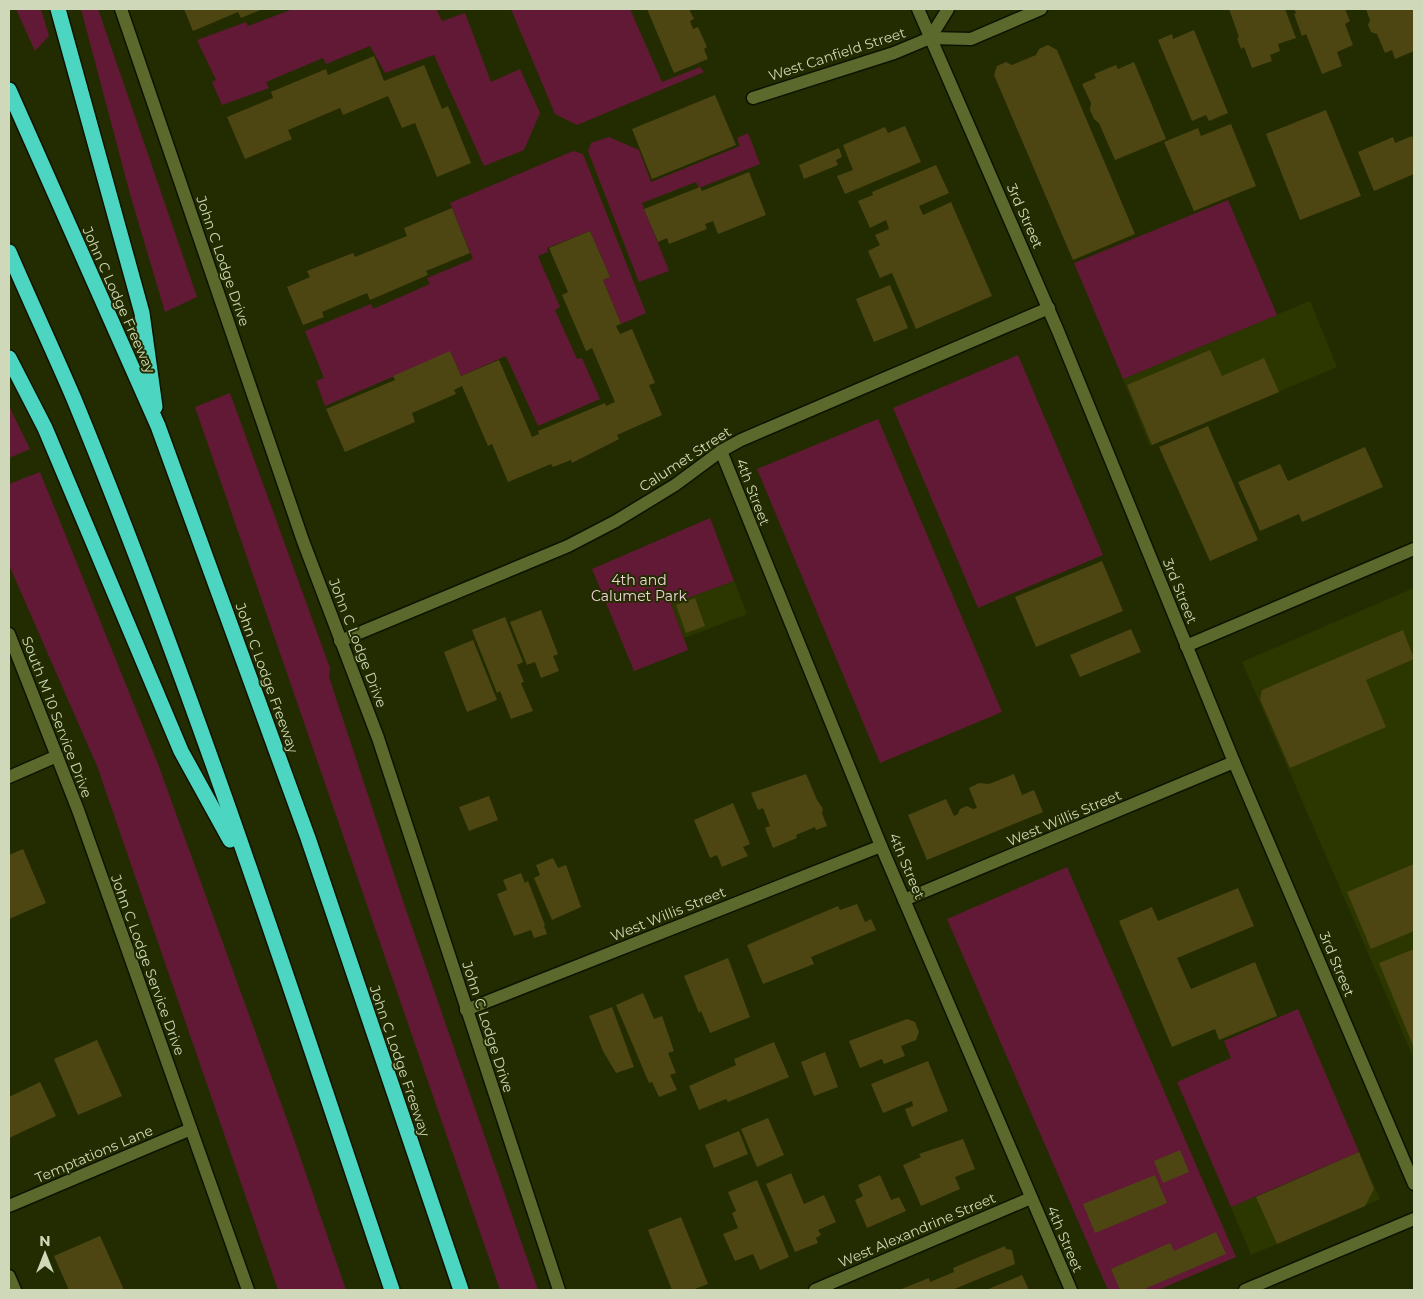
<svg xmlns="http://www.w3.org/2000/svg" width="1423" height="1299" font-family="Montserrat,sans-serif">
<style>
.built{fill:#2c3700}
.green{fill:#611935}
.building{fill:#4d4612}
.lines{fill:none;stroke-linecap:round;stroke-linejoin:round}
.minor-casing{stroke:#0d1300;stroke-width:15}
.tertiary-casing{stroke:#0d1300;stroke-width:15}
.secondary-casing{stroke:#0d1300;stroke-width:15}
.motorway-casing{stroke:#0d1300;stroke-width:18}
.minor{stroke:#5b692c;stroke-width:12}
.tertiary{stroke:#5b692c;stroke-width:12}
.secondary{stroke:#5b692c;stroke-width:12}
.motorway{stroke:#4cd6c1;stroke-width:15}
.labels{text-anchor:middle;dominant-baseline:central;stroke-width:4;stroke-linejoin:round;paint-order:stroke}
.street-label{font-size:14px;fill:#cfd9b9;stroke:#232c00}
.park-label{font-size:14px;fill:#f1d4db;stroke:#232c00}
</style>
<rect width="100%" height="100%" fill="#232c00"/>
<!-- built -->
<g class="built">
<path d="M1310,301L1337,367L1150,446L1123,379Z"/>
<path d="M734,581L747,614L684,638L671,604Z"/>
<path d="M1414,588V1059L1242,662Z"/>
<path d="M1359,1152L1380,1199L1251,1255L1231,1207Z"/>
</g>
<!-- green -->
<g class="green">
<path d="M16,9H41L49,36L35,51Z"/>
<path d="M81,9H98L197,297L165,312L130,194Z"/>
<path d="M293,9H436L442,21L465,13L491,82L520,69L540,113L524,150L484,166L434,55L385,73L370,46L326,64L323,58L266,82L269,88L222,105L212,82L216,80L197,40L246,22L248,26Z"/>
<path d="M511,9H630L662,82L700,67L704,72L577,125L555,114Z"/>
<path d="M748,133L760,164L699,188L696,182L642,203L669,271L639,282L588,151L591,143L609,137L639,150L651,182L740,146L737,138Z"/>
<path d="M573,151L583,154L646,313L621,324L603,280L610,277L590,231L547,248L548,252L538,256L560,307L555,310L577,359L582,358L600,399L538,426L506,356L461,376L450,352L325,406L316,381L324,378L305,331L371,304L373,309L430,284L427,278L473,259L450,203Z"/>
<path d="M1228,200L1277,315L1123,379L1074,263Z"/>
<path d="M1018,355L1103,555L978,608L893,408Z"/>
<path d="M230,393L330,668L329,677L403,901L538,1290H500L195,407Z"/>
<path d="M9,406L30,449L9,458Z"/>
<path d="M878,419L1002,712L880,763L757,469Z"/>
<path d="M40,472L158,764L293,1136L346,1290H278L97,766L9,565V484Z"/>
<path d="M710,518L734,581L671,604L688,650L634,671L592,569Z"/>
<path d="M1067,867L1236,1257L1158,1290H1108L947,919Z"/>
<path d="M1298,1009L1359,1152L1231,1207L1177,1082L1231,1058L1224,1041Z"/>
</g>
<!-- building -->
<g class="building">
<path d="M184,9H263L241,18L238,12L193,31Z"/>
<path d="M647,9H689L694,19L690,21L693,29L698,27L707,47L704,49L708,59L674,73Z"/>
<path d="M1229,9H1285L1296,38L1278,44L1280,51L1270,55L1272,61L1252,68L1244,47L1241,49L1237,38L1239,37Z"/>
<path d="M1294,9H1345L1350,21L1345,24L1353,45L1337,52L1342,66L1322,74L1306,34L1302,36L1294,14L1296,13Z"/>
<path d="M1366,9H1414V51L1395,59L1392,50L1385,53L1377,34L1371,32L1368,25L1370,20Z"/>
<path d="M1194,30L1228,113L1209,121L1206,115L1192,121L1158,40L1172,34L1173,39Z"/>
<path d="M1048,45L1057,50L1135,234L1073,260L994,75L997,66L1006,62L1012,65L1036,55L1039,49Z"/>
<path d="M374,56L384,81L424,65L442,109L448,106L471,163L437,177L415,123L402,128L388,96L343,115L340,108L288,130L292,139L245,159L227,117L273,98L271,92L326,69L328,75Z"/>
<path d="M1134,62L1166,139L1115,160L1099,123L1094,119L1090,110L1091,103L1082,84L1096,78L1094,74L1116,65L1118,69Z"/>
<path d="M715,95L736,145L652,179L632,129Z"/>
<path d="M1326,110L1361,196L1300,220L1266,134Z"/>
<path d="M1231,124L1256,186L1194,211L1164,142L1198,128L1201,136Z"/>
<path d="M905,126L921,162L845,194L837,176L853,170L843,145L885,127L888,133Z"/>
<path d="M1412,136L1414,141V174L1374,191L1358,152L1393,137L1395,143Z"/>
<path d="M839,148L842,157L836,160L838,165L804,179L799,165Z"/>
<path d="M936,165L949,193L919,206L923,215L951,202L992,296L916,329L892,273L880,278L868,251L880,245L875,235L889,229L886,220L870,228L858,201L873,195L872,192Z"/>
<path d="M749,172L766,215L718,234L713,221L705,224L707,229L669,244L667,238L658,242L644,209L700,187L702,191Z"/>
<path d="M452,208L470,253L426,271L428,275L370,300L367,293L322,312L324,317L303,325L287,287L310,277L307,271L353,253L355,257L407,236L404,228Z"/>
<path d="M590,231L610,277L603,280L621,324L616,326L620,334L632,329L655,383L649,385L662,415L617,435L619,439L572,463L571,460L553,467L551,464L508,482L492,444L488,446L462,386L454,390L456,394L412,413L415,422L345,452L326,409L395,380L393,376L450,351L461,376L499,360L532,437L539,434L538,431L605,403L606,406L615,402L592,348L586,351L562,295L568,292L549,248Z"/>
<path d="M890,285L908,328L874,342L856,299Z"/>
<path d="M1210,350L1222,376L1264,358L1279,392L1152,445L1127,385Z"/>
<path d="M1208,426L1258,540L1210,561L1159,447Z"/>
<path d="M1365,447L1383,487L1302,522L1299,514L1260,531L1238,482L1280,464L1288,481Z"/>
<path d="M1102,561L1123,611L1036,647L1015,597Z"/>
<path d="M695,598L705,626L686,633L676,605Z"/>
<path d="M541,610L558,654L553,656L559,671L541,678L535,662L527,665L510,622Z"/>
<path d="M505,617L523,662L517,665L524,682L521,683L533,711L511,719L500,691L497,693L472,630Z"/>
<path d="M1131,629L1141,652L1080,677L1070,655Z"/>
<path d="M1403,630L1414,659L1366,680L1386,727L1290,768L1260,699L1262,690Z"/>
<path d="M473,640L497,700L467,712L444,652Z"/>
<path d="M806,774L817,800L823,809L822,813L827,826L816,830L815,827L796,835L797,838L773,848L765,828L770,826L763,808L758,810L751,793Z"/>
<path d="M1014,774L1022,795L1034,790L1043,812L927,860L908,815L946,799L954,816L958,814L960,809L967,806L973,809L977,808L969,788L979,783L989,784Z"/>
<path d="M489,796L498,820L469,831L459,807Z"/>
<path d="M733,803L750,844L743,847L748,856L722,867L717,855L710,858L694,820Z"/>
<path d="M23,849L46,903L9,919V855Z"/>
<path d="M553,858L558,868L566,865L581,907L552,920L534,878L540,875L536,865Z"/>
<path d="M1414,864V931L1371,949L1347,892Z"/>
<path d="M521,873L525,883L528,881L545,925L544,926L547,934L534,938L531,930L514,936L497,894L507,890L503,880Z"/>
<path d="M1238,888L1254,926L1177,958L1191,989L1255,962L1277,1016L1219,1040L1215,1029L1172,1047L1119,921L1152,907L1158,921Z"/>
<path d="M857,904L865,922L871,919L876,930L811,957L814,964L763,984L747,945L838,906L840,910Z"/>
<path d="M1414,949V1048L1379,963Z"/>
<path d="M728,958L750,1017L710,1033L701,1011L699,1013L684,976Z"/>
<path d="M643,993L654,1019L662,1016L674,1051L668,1053L676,1073L670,1075L677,1090L659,1097L652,1082L649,1083L616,1005Z"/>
<path d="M612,1007L634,1067L616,1073L603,1051L589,1016Z"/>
<path d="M907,1019L915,1022L919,1032L916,1040L901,1046L905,1056L884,1064L882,1059L860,1068L849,1041Z"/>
<path d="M97,1040L122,1096L78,1115L54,1059Z"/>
<path d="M774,1042L789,1077L728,1102L726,1099L699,1110L689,1086L736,1065L734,1059Z"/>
<path d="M825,1052L838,1087L814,1096L801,1062Z"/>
<path d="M928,1061L948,1111L912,1127L905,1109L913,1106L912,1101L883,1113L871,1084Z"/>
<path d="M40,1082L56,1116L9,1138V1097Z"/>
<path d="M768,1118L784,1155L757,1167L741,1129Z"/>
<path d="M739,1131L748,1154L714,1168L705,1145Z"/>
<path d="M963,1139L975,1169L955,1177L960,1189L921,1206L903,1165L921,1157L919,1154Z"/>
<path d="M1180,1150L1189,1172L1163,1183L1154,1161Z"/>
<path d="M1359,1152L1374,1189L1365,1206L1277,1244L1256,1197Z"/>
<path d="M791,1173L804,1204L824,1195L836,1222L818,1230L821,1235L816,1238L818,1243L795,1252L766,1184Z"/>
<path d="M880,1175L891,1200L899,1197L906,1211L867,1228L855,1200L863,1196L858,1185Z"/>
<path d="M1155,1175L1167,1203L1095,1233L1083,1204Z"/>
<path d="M757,1180L789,1257L760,1270L753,1254L735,1261L723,1234L738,1228L732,1213L736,1211L728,1192Z"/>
<path d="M681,1217L708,1284L692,1290H672L648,1230Z"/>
<path d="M1216,1232L1226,1254L1142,1290H1120L1111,1269L1170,1243L1174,1251Z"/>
<path d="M100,1236L124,1290H69L54,1256Z"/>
<path d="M1005,1246L1006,1249L1012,1250L1015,1264L952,1290H899L929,1278L930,1282L954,1272L953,1268Z"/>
<path d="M1022,1275L1029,1290H986Z"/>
</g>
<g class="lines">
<defs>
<g id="minor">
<path d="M930,38L948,9"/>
<path d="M753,98L894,53L930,38L971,39L1041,9"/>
<path d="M721,451L881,846L1071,1290"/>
<path d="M340,641L568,546L616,521L675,485L721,451L741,440L1049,308"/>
<path d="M1186,646L1414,549"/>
<path d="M9,777L57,756"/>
<path d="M904,900L1234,762"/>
<path d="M466,1010L881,846"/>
<path d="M9,1206L191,1129"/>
<path d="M9,1276L15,1290"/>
<path d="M815,1290L1031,1198"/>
<path d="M1245,1290L1414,1219"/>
</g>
<path id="tertiary" d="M918,9L1058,331L1234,762L1414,1184"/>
<g id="secondary">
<path d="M121,9L303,541L378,738L559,1290"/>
<path d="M9,634L78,810L248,1290"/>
</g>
<g id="motorway">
<path d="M58,9L142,313L155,407"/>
<path d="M9,90L158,426L308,838L461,1290"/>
<path d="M9,252C30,301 53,350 74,399C194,691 292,992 392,1290"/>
<path d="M9,358L45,428L181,751L230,840"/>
</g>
</defs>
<!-- minor casing -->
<use href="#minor" class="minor-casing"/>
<!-- tertiary casing -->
<use href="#tertiary" class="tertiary-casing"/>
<!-- secondary casing -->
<use href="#secondary" class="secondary-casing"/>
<!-- motorway casing -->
<use href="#motorway" class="motorway-casing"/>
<!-- minor -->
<use href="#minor" class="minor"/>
<!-- tertiary -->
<use href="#tertiary" class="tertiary"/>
<!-- secondary -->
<use href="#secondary" class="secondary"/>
<!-- motorway -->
<use href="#motorway" class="motorway"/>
</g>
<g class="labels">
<!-- street labels -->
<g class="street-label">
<text transform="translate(837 54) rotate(-18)">West Canfield Street</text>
<text transform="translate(1025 216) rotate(66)">3rd Street</text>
<text transform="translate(223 261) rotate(71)">John C Lodge Drive</text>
<text transform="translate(119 300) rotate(66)">John C Lodge Freeway</text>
<text transform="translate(685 459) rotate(-33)">Calumet Street</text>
<text transform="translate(753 492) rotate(69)">4th Street</text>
<text transform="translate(1180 591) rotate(68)">3rd Street</text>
<text transform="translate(358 643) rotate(69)">John C Lodge Drive</text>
<text transform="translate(267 678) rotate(70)">John C Lodge Freeway</text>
<text transform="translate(57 717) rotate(69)">South M 10 Service Drive</text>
<text transform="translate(1064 818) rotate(-23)">West Willis Street</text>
<text transform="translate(907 866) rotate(67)">4th Street</text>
<text transform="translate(668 914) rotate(-22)">West Willis Street</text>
<text transform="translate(1337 964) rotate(67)">3rd Street</text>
<text transform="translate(148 965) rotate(70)">John C Lodge Service Drive</text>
<text transform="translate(488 1027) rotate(72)">John C Lodge Drive</text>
<text transform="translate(400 1061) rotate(71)">John C Lodge Freeway</text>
<text transform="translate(94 1154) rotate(-23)">Temptations Lane</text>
<text transform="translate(917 1230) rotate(-23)">West Alexandrine Street</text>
<text transform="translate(1065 1239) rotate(67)">4th Street</text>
</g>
<!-- park labels -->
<g class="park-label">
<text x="639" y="580">4th and<tspan x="639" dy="16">Calumet Park</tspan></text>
</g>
</g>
<!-- border -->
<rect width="1423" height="1299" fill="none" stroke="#cfd9b9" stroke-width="20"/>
<!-- north arrow -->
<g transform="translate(45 1254)" stroke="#232c00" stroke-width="4" paint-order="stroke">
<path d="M0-4L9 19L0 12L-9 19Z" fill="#cfd9b9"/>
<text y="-8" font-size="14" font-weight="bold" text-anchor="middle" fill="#cfd9b9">N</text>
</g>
</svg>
